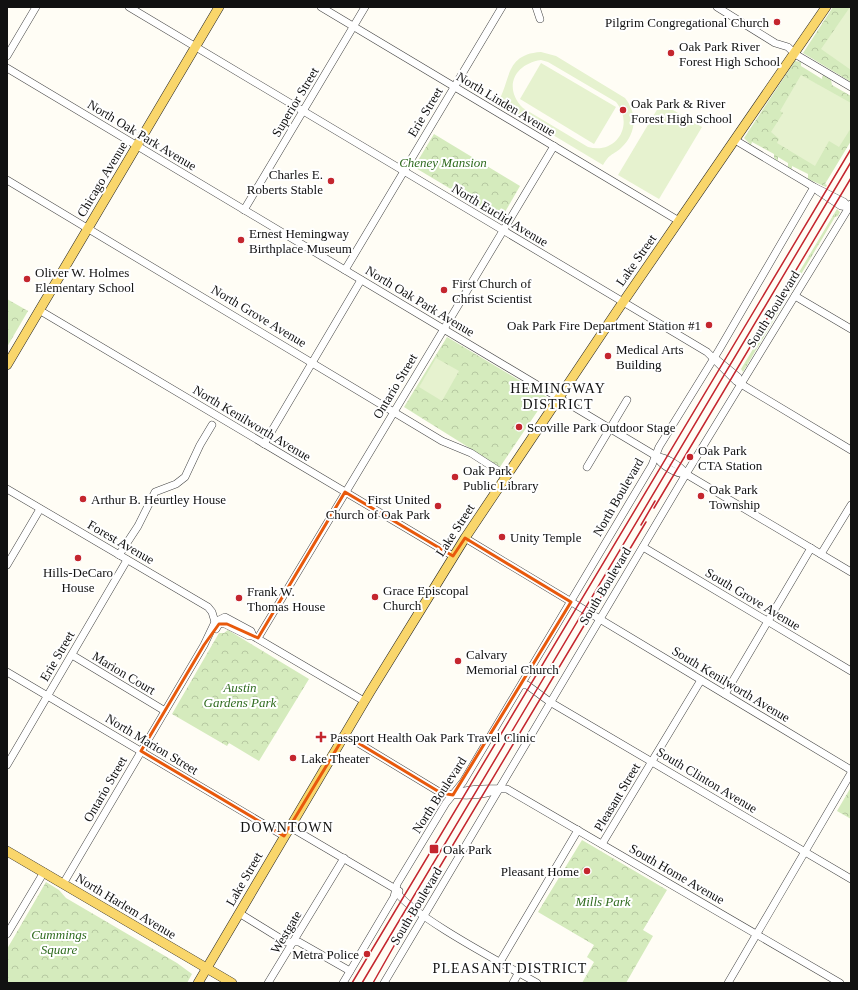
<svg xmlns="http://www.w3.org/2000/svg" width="858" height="990" font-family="Georgia,serif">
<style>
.grass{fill:url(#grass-tufts)}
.park{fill:url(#park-crowns)}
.pitch{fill:#e6f2cf;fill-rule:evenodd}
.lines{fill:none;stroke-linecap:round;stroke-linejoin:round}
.minor-casing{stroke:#444;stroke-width:8}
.major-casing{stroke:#222;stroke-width:10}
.minor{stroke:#fff;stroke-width:7}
.major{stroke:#f9d66b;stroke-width:9}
.rail{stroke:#c4262e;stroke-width:1.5}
.marked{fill:none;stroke:#e8590c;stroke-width:3;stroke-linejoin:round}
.poi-dot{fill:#c4262e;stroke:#fff;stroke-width:1.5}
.labels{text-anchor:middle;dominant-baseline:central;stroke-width:4;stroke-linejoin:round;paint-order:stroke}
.poi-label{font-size:13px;fill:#111;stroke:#fff;text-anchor:start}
.street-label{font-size:13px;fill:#111;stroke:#fff}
.park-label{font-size:13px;font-style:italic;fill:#2f6b1f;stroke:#fff}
.neighbourhood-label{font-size:14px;letter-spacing:1px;fill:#111;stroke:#fff}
</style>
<defs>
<pattern id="grass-tufts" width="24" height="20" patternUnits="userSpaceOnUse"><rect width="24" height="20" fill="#d5ebbd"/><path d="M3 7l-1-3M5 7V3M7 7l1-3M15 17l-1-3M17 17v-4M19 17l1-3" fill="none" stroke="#b6c8a1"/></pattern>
<pattern id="park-crowns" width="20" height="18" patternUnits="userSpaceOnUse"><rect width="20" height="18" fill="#d5ebbd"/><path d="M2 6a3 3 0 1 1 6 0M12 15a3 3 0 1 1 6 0" fill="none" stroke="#b6c8a1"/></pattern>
</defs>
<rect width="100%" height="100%" fill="#fffdf5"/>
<!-- grass -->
<path class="grass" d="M837,209L840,212L838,216L835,217L743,372L741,369Z"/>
<!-- park -->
<g class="park">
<path d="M833,7H851V82L803,53Z"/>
<path d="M795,61L801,62V66L822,79L823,75L831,80L832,85L851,96V141L825,184L827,185L826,187L808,179V174L792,166V169L788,167V163L778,157V161L774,158V154L752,142L751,145L744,138Z"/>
<path d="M434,134L520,186L501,219L414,167Z"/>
<path d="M7,299L28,311L7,347Z"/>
<path d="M447,337L547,397L500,467L404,407Z"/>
<path d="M228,630L309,679L259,761L229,743L227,746L172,714L219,633H224Z"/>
<path d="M851,787V819L837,811Z"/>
<path d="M582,840L667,890L643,930L653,936L626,983H582L594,962L587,957L594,945L538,912Z"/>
<path d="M46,882L59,890L66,898L177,963L192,974L187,983H7V949Z"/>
</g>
<!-- pitch -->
<g class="pitch">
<path d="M850,7H851V70L821,49Z"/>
<path d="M541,52L556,56L625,98C638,114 636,134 621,148C612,156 610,153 603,165L498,102C511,80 505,54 541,52ZM541,60L548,62L616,102C635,125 616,155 588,147L523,108C503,88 514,64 541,60Z"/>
<path d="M541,63L616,107L594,144L520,99Z"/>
<path d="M801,75L851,103V128L839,147L829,141L815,166L777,143L779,139L771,132L783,113L780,111Z"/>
<path d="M661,103L702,127L659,199L618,175Z"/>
<path d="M436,358L459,371L442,401L419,387Z"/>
</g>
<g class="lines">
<defs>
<g id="minor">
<path d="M129,7L707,352L736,381L851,450"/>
<path d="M321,7L679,221"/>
<path d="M536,7L540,19"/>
<path d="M717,7L775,43L788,47L795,54L851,87"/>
<path d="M7,56L36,7"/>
<path d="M7,68L656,456C666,458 680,465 686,474L851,572"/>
<path d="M735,140L814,187L844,202L851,209"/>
<path d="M7,180L442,441L471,453L499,471"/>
<path d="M818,191L841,206L849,207"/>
<path d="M244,210L365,7"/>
<path d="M345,270L502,7"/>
<path d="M795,296L851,329"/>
<path d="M39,310L453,556"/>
<path d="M716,359L738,377L741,383"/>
<path d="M264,444L361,280"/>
<path d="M656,456C661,465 675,474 686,474"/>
<path d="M587,467L627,400"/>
<path d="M7,489L208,607L212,612L215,622"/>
<path d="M465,538L851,770"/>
<path d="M643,547L851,671"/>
<path d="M821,554L851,505"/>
<path d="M119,555L138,526L155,492L176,484L185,477L200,445L212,425"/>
<path d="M7,565L40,509"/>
<path d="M216,629L219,624L223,623L249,636H253"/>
<path d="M258,638L554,146"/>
<path d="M72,655L165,711"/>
<path d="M7,672L284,836"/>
<path d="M522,685H527L550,702L851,879"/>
<path d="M725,694L811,548"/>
<path d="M345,735L441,793C461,796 480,797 499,789"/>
<path d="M7,765L127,560"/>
<path d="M455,794C472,787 489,789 507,789L840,983"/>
<path d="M290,827L399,891"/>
<path d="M602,844L701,680"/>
<path d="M63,884L204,645L215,622L225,617L251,631L253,636L364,701"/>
<path d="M396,890C404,912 511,968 537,983"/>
<path d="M239,913L286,942H299L350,971"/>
<path d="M7,934L44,872"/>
<path d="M500,962L578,830"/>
<path d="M268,983L344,858"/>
<path d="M343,983L394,897L397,884L446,803L463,782L652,465L659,447L719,350L814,187"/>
<path d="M384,983L686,474L851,204"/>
<path d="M513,983L519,972"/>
<path d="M728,983L851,773"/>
</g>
<g id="major">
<path d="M7,365L219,7"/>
<path d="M7,851L232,983"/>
<path d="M198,983L370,692L465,538L619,308L826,7"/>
</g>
</defs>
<!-- minor casing -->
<use href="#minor" class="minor-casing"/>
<!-- major casing -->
<use href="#major" class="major-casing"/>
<!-- minor -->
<use href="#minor" class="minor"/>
<!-- major -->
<use href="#major" class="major"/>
<!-- rail -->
<g class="rail">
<path d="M654,508L851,178"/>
<path d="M641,525L655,501"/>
<path d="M352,983L851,149"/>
<path d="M362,983L851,162"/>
<path d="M373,983L420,900L646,522"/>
</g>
</g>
<!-- marked area -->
<path class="marked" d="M345,492L453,556L465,538L571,602L453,795L441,793L345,735L284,836L141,751L204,645L219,624H227L258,638Z"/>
<!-- markers -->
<g class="poi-dot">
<circle cx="777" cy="22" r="4"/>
<circle cx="671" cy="53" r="4"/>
<circle cx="623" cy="110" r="4"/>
<circle cx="331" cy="181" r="4"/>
<circle cx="241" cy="240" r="4"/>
<circle cx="27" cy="279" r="4"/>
<circle cx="444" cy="290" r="4"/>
<circle cx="709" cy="325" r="4"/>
<circle cx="608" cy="356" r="4"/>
<circle cx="519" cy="427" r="4"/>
<circle cx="690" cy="457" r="4"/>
<circle cx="455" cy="477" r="4"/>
<circle cx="701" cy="496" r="4"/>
<circle cx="83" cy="499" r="4"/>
<circle cx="438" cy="506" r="4"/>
<circle cx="502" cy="537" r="4"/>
<circle cx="78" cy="558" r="4"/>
<circle cx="375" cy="597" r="4"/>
<circle cx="239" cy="598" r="4"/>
<circle cx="458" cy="661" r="4"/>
<path d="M319 731h4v4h4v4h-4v4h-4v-4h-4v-4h4z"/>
<circle cx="293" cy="758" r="4"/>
<rect x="429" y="844" width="10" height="10" rx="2"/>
<circle cx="587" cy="871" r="4"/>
<circle cx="367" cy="954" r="4"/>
</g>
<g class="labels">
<!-- poi labels -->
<g class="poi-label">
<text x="769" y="22" text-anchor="end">Pilgrim Congregational Church</text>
<text x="679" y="46">Oak Park River<tspan x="679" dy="15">Forest High School</tspan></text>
<text x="631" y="103">Oak Park &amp; River<tspan x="631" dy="15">Forest High School</tspan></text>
<text x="323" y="174" text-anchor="end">Charles E.<tspan x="323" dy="15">Roberts Stable</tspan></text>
<text x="249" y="233">Ernest Hemingway<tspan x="249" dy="15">Birthplace Museum</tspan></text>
<text x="35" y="272">Oliver W. Holmes<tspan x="35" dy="15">Elementary School</tspan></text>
<text x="452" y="283">First Church of<tspan x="452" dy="15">Christ Scientist</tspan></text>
<text x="701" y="325" text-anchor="end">Oak Park Fire Department Station #1</text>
<text x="616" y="349">Medical Arts<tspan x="616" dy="15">Building</tspan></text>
<text x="527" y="427">Scoville Park Outdoor Stage</text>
<text x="698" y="450">Oak Park<tspan x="698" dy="15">CTA Station</tspan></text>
<text x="463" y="470">Oak Park<tspan x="463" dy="15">Public Library</tspan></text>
<text x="709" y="489">Oak Park<tspan x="709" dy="15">Township</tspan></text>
<text x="91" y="499">Arthur B. Heurtley House</text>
<text x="430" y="499" text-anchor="end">First United<tspan x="430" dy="15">Church of Oak Park</tspan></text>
<text x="510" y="537">Unity Temple</text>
<text x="78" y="572" text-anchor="middle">Hills-DeCaro<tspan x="78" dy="15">House</tspan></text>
<text x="383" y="590">Grace Episcopal<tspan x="383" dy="15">Church</tspan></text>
<text x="247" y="591">Frank W.<tspan x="247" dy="15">Thomas House</tspan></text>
<text x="466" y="654">Calvary<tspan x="466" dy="15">Memorial Church</tspan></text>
<text x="330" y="737">Passport Health Oak Park Travel Clinic</text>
<text x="301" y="758">Lake Theater</text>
<text x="443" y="849">Oak Park</text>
<text x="579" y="871" text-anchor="end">Pleasant Home</text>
<text x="359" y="954" text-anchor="end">Metra Police</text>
</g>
<!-- street labels -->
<g class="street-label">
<text transform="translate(295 102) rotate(-59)">Superior Street</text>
<text transform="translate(506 104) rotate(31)">North Linden Avenue</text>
<text transform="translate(425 112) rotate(-59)">Erie Street</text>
<text transform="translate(142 135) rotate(31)">North Oak Park Avenue</text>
<text transform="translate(102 179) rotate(-59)">Chicago Avenue</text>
<text transform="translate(500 215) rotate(31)">North Euclid Avenue</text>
<text transform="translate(636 260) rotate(-55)">Lake Street</text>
<text transform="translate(420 301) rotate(31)">North Oak Park Avenue</text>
<text transform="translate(773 309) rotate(-58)">South Boulevard</text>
<text transform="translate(259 316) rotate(31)">North Grove Avenue</text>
<text transform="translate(395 386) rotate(-59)">Ontario Street</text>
<text transform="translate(252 423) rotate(31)">North Kenilworth Avenue</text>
<text transform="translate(618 497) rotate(-60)">North Boulevard</text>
<text transform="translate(455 530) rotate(-57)">Lake Street</text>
<text transform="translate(121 542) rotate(30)">Forest Avenue</text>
<text transform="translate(605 586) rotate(-59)">South Boulevard</text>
<text transform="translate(753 599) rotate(31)">South Grove Avenue</text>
<text transform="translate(57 656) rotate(-60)">Erie Street</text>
<text transform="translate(124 673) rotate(31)">Marion Court</text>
<text transform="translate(731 684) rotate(31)">South Kenilworth Avenue</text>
<text transform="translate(152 744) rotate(31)">North Marion Street</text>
<text transform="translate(707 780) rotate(31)">South Clinton Avenue</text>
<text transform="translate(105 789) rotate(-60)">Ontario Street</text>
<text transform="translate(439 795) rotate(-57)">North Boulevard</text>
<text transform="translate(617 797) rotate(-59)">Pleasant Street</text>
<text transform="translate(677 874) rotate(30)">South Home Avenue</text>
<text transform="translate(244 879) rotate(-60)">Lake Street</text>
<text transform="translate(126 906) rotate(31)">North Harlem Avenue</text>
<text transform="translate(416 906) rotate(-59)">South Boulevard</text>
<text transform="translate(286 932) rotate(-59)">Westgate</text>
</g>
<!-- park labels -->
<g class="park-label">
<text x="443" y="162">Cheney Mansion</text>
<text x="240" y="687">Austin<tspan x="240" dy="15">Gardens Park</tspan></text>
<text x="603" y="901">Mills Park</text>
<text x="59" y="934">Cummings<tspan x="59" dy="15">Square</tspan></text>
</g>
<!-- neighbourhood labels -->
<g class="neighbourhood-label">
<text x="558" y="388">HEMINGWAY<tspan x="558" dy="16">DISTRICT</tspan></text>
<text x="287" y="827">DOWNTOWN</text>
<text x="510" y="968">PLEASANT DISTRICT</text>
</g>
</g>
<!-- border -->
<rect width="858" height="990" fill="none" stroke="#111111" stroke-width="16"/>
</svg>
